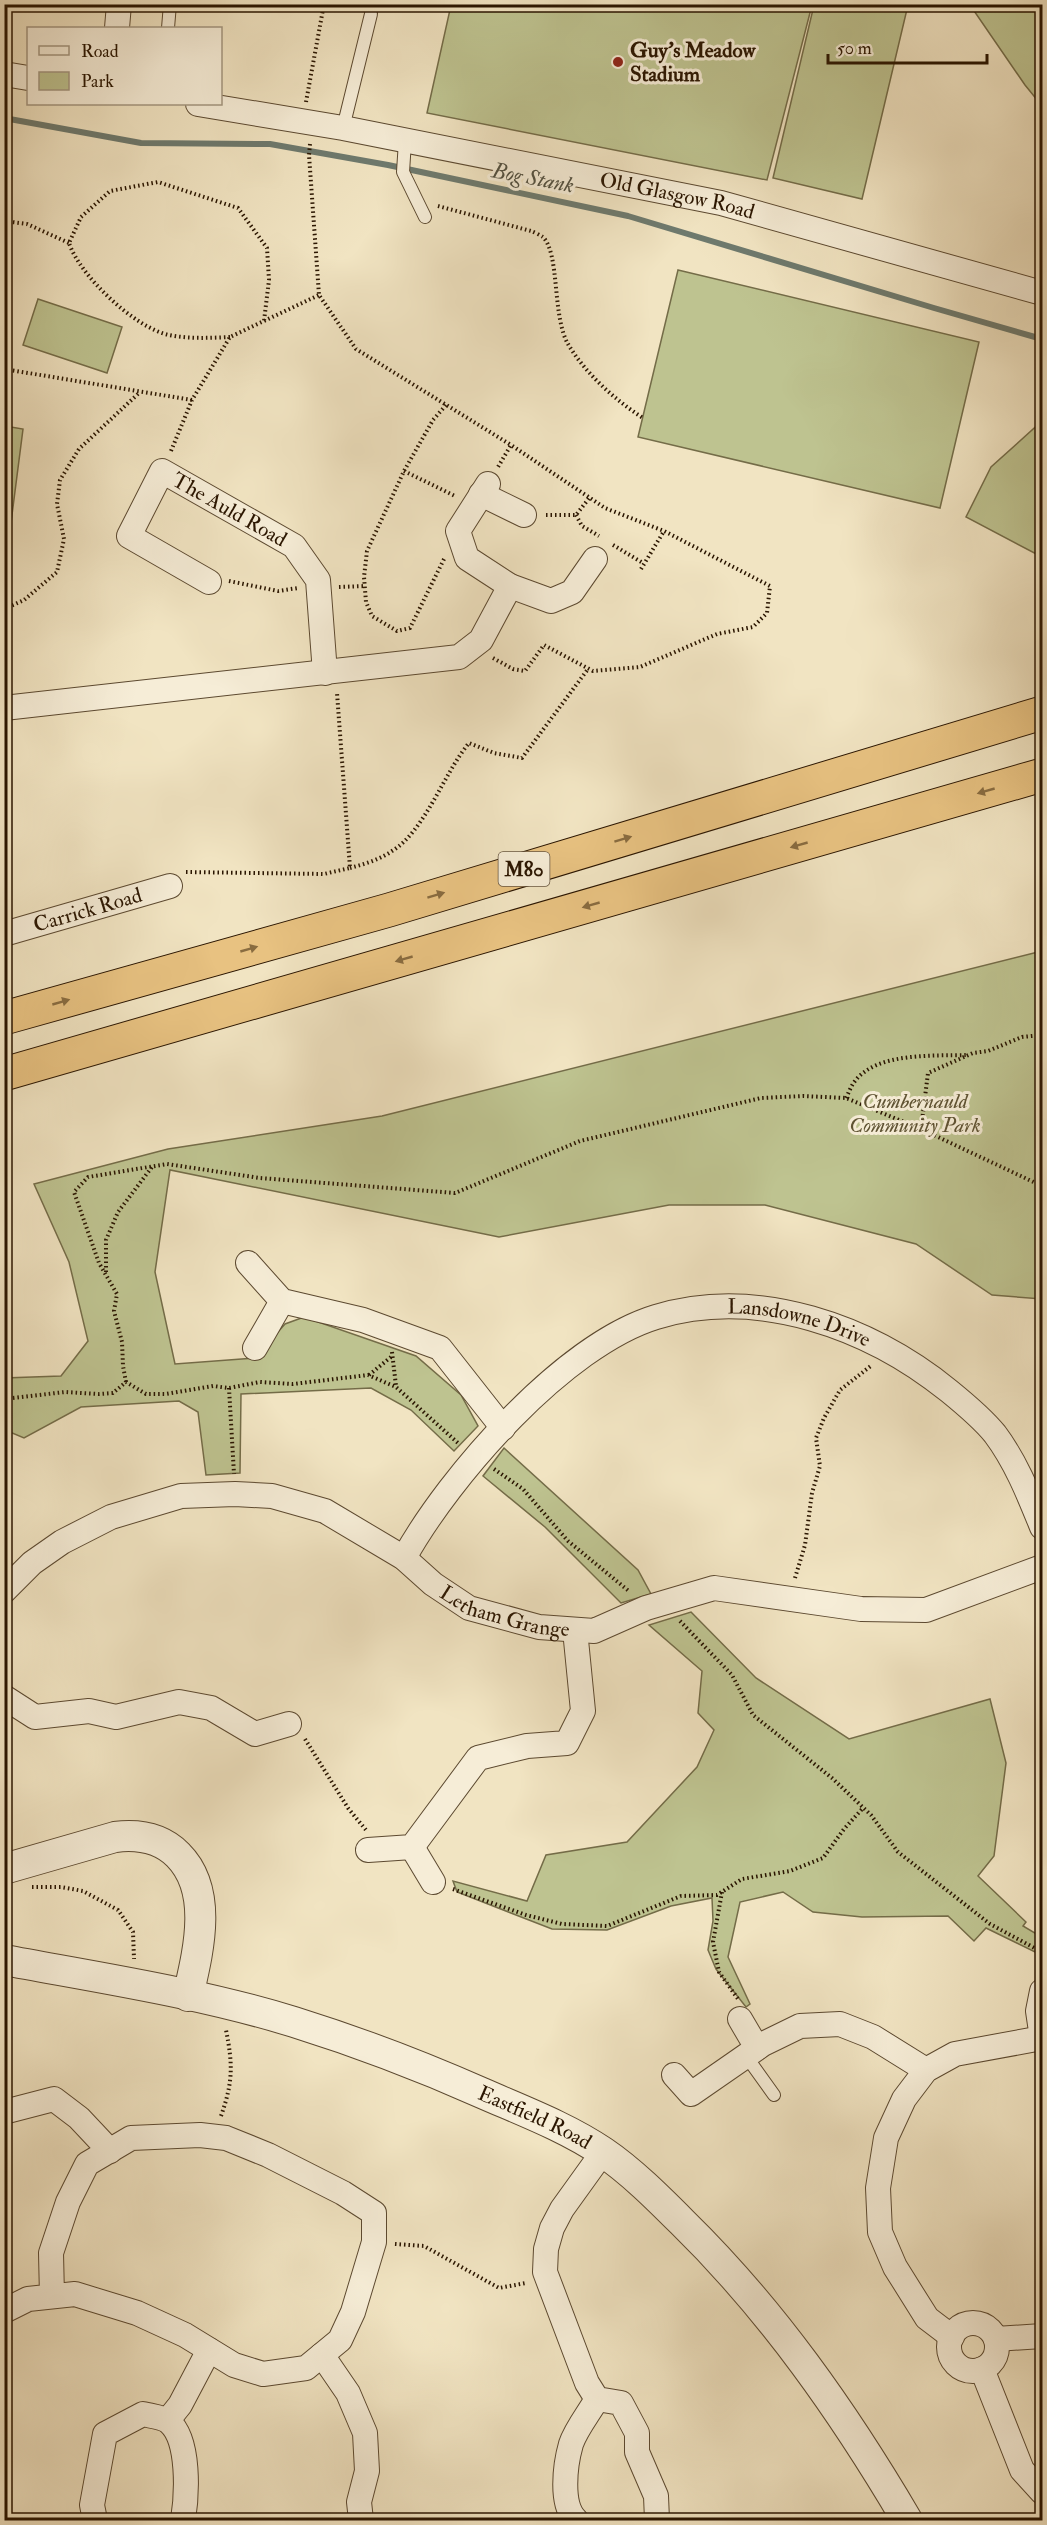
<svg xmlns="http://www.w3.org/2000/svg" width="1047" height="2525" font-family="'IM FELL Double Pica',serif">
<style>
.green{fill:#bec390;stroke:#746c48;stroke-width:1.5}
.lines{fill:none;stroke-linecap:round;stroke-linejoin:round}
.stream{stroke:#6e7a6e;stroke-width:6}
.service-casing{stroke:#5c4930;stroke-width:14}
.minor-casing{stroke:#5c4930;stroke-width:26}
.tertiary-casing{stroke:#5c4930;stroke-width:32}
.motorway-casing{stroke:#2a1500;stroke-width:35}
.path{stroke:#2a1500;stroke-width:4;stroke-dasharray:1.5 3;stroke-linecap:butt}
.service{stroke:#f6edd7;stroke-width:12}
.minor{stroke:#f6edd7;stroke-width:24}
.tertiary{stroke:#f6edd7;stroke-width:30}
.motorway{stroke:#e8c281;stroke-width:33}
.oneway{fill:#896c40}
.poi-dot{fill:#8f2418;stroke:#f6edd7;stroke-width:2}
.labels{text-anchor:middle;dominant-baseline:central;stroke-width:6;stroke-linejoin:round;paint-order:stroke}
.shield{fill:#f6edd7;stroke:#675640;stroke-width:1.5}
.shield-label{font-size:20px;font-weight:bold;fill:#2a1500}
.poi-label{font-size:21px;font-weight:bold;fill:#2a1500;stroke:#f6edd7;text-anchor:start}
.street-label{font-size:21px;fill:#2a1500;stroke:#f6edd7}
.park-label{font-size:21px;font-style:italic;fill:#5e5232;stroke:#f6edd7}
.water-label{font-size:22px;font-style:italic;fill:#525040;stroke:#f6edd7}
</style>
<rect width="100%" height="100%" fill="#f1e4c2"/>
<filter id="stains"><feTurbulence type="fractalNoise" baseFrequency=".00333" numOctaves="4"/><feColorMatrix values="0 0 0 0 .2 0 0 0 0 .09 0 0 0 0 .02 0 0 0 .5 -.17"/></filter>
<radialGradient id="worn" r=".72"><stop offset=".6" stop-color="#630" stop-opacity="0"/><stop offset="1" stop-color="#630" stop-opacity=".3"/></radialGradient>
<!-- green -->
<g class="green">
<path d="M485,5H812L767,180L427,113L451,5L484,10Z"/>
<path d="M814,5H908L862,199L773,178Z"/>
<path d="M970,5H1042V106L1025,85Z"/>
<path d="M678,270L979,342L940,508L638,437Z"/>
<path d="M38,299L122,327L107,373L23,345Z"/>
<path d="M1042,421V557L966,517L991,467Z"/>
<path d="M5,426L23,429L8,546H4Z"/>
<path d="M1042,951V1299L992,1295L916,1244L765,1205H669L499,1237L170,1170L155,1272L175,1364L255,1358L285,1324L304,1317L416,1356L461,1395L478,1426L454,1451L411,1410L371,1388L241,1394L240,1473L206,1475L198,1412L179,1401L81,1407L24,1438L5,1430L4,1378L61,1376L88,1341L69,1262L34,1184L168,1149L382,1116Z"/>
<path d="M504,1448L638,1570L651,1594L621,1603L545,1527L483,1476Z"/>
<path d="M691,1612L756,1678L849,1739L990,1699L1006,1763L994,1856L978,1876L1026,1922L1023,1926L1040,1936L1035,1952L986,1928L974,1941L948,1916L862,1917L813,1912L783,1892L740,1902L728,1957L750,2004L746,2007L716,1969L708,1950L713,1921L712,1898L671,1906L607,1930L552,1929L457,1892L453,1881L527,1901L546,1855L627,1842L697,1767L714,1730L698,1713L702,1671L649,1625Z"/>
</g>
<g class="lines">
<!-- stream -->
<path class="stream" d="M4,118L141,143L270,144L388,165L628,216L934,308L1042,339"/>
<defs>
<g id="service">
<path d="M168,28L170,4"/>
<path d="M343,128L371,14"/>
<path d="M405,141L403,172L425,217"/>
<path d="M746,2056L774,2095"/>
</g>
<g id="minor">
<path d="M117,28L119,4"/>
<path d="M4,74L28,78"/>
<path id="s1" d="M198,104L343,128L721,203L1042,293"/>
<path d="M488,484L458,531L467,558L510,586L551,601L572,592L595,559"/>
<path d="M481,494L524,515"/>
<path id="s2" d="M209,582L129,536L162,471L294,546L318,580L325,673"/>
<path d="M4,708L459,657L481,640L510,586"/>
<path id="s3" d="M4,934L170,886"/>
<path d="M248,1263L282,1301L363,1320L440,1348L503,1428"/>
<path d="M255,1348L282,1301"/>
<path id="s4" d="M404,1558C450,1475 564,1345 656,1317C758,1286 870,1327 949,1391C965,1404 982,1418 995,1434C1016,1462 1029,1495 1042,1527"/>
<path id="s5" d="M4,1591L32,1563L62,1542L111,1517L181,1496L235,1494L272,1496L325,1511L404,1558L433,1584L469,1608L539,1627L594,1631L646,1608L714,1588L861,1609L926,1610L1042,1567"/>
<path d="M4,1697L35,1717L89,1711L116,1717L179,1702L211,1708L255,1734L289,1724"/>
<path d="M412,1847L433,1882"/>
<path d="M368,1850L412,1847L478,1758L527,1746L567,1743L583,1711L575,1630"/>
<path d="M1042,1991L1038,2011L1042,2038"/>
<path d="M740,2019L757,2048"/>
<path d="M674,2075L691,2094L763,2044L800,2026L840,2024L873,2037L926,2070"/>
<path d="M4,2112L54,2099L79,2118L110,2151"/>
<path d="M603,2152L562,2209L552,2228L546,2249L545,2272L587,2383L597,2399L621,2403L637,2433V2452L656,2496L657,2520"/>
<path d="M4,2311L28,2299L75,2294L137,2313L185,2335L234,2365L263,2374L306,2368L340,2340L353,2312L374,2242V2213L343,2193L268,2155L226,2138L200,2135L131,2138L87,2164L68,2202L51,2253L52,2296"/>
<circle cx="973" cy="2347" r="24"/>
<path d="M952,2337L927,2318L895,2267L880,2232L878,2188L886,2138L904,2099L926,2070L955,2054L1042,2038"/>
<path d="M996,2339L1042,2336"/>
<path d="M322,2355L348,2393L365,2433L367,2471L359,2502L361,2520"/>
<path d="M982,2369L1022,2470L1042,2492"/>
<path d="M168,2420L180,2405L209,2350"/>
<path d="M95,2520L92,2505L105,2434L143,2414C150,2416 163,2417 169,2422C190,2440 187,2495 183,2520"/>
<path d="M576,2520C560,2505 565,2465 571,2444C576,2429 589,2413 597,2399"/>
</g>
<g id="tertiary">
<path d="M4,1869L115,1837C139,1834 161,1838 178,1855C214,1891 198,1952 188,1996"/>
<path id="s6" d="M4,1960C101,1978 200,1993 294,2022C358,2042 421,2066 482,2093C523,2111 566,2127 603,2152C631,2171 658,2198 682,2222C772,2310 844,2413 907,2520"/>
</g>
<g id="motorway">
<path d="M4,1018L389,910L1042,713"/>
<path d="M4,1074L1042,775"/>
</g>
</defs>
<!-- service casing -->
<use href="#service" class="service-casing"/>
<!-- minor casing -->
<use href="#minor" class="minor-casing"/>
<!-- tertiary casing -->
<use href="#tertiary" class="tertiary-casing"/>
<!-- motorway casing -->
<use href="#motorway" class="motorway-casing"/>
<!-- path -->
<g class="path">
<path d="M306,102L324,4"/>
<path d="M310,144L309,155L319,295L356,349L511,445L498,467"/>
<path d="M438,206L531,231C534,232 540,235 543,237C560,254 552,316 568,344C585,373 615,400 643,418"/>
<path d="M4,221L27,224L69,243"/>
<path d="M230,337C209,338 189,339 169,335C135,328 80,276 69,243L81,217L110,191L158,182L238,208L267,248L269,280L264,321"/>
<path d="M4,369L192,400"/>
<path d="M171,451L192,400L230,337L319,295"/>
<path d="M404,471L455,496"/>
<path d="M546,515H576L590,497"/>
<path d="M576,515L582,526L599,536"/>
<path d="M613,545L643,563"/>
<path d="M444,559L410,628L397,631L372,616L366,602L364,577L367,551L404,471L433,420L446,405"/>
<path d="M641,569L664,531"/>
<path d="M229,581L278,591L298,588"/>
<path d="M339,587L365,586"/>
<path d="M4,609L24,600L57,572L64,539L57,504L60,480L79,449L139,393"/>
<path d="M493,658L513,669L525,671L544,645L593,671L640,667L717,634L753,627L767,613L770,586L664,531L605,508L511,445"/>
<path d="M350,868C364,864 379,860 392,851C425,831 444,773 469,743L494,753L522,758L588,669"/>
<path d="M186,872L324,874L350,868L337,693"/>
<path d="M846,1098C849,1092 851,1086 855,1081C877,1052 934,1056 967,1055"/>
<path d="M921,1129L928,1073L973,1053L988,1051L1022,1037L1042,1035"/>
<path d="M106,1272V1240L118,1212L152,1167"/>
<path d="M392,1352L396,1386"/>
<path d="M369,1375L391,1357"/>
<path d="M126,1382L123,1366L122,1342L114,1311L117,1294L99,1263L74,1192L88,1177L167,1164L260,1178L455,1193L580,1141L761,1098L803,1096L846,1098L921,1129L1042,1186"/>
<path d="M229,1388L234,1474"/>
<path d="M4,1399L65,1392L99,1394L113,1393L126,1382L146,1394H166L213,1386L229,1388L260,1382L293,1384L368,1375L396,1387L459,1444"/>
<path d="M494,1469L523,1489L568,1541L630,1592"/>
<path d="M795,1578L805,1545L812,1493L820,1466L816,1438L824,1418L840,1390L872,1365"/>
<path d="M680,1621L732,1675L753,1715L832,1778L871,1815L898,1852L990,1924L1042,1952"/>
<path d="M305,1739L348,1808L366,1830"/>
<path d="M32,1887H61L83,1891L118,1910L133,1932L134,1959"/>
<path d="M453,1889L526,1915L562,1924L607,1926L681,1896L717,1895L742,1879L790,1871L823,1858L844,1829L863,1808"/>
<path d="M722,1892L713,1942L719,1972L738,1999"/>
<path d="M221,2116C233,2082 233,2065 226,2030"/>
<path d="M395,2244L424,2246L499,2288L526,2283"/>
</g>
<!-- service -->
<use href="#service" class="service"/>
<!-- minor -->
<use href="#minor" class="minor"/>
<!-- tertiary -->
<use href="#tertiary" class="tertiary"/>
<!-- motorway -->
<use href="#motorway" class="motorway"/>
</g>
<!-- one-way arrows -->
<defs><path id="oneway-solid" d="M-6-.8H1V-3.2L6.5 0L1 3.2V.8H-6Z" transform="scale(1.5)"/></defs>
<g class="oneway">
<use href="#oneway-solid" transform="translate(986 791) rotate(164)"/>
<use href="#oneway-solid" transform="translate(623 839) rotate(-17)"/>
<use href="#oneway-solid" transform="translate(799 845) rotate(164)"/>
<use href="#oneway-solid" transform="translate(436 895) rotate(-17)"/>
<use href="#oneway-solid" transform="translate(591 905) rotate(164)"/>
<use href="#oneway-solid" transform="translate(249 949) rotate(-16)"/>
<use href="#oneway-solid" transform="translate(404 959) rotate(164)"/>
<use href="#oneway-solid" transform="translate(61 1002) rotate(-16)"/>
</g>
<!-- markers -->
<circle class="poi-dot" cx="618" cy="62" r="6"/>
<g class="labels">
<!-- shield labels -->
<rect class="shield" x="498.5" y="852" width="51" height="34" rx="4.5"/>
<g class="shield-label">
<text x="524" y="869">M80</text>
</g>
<!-- poi labels -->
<g class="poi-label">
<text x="630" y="50">Guy's Meadow<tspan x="630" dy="24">Stadium</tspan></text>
</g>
<!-- street labels -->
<g class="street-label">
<text stroke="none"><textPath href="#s1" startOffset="488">Old Glasgow Road</textPath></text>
<text stroke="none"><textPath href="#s2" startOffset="243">The Auld Road</textPath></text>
<text stroke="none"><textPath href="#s3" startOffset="87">Carrick Road</textPath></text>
<text stroke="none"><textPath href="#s4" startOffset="501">Lansdowne Drive</textPath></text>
<text stroke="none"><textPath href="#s5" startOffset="560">Letham Grange</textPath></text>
<text stroke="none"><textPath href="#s6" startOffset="556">Eastfield Road</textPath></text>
</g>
<!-- park labels -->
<g class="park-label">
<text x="915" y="1101">Cumbernauld<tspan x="915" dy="24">Community Park</tspan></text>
</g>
<!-- water labels -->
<g class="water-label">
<text transform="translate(533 178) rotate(11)">Bog Stank</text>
</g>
</g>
<!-- margin -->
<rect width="1047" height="2525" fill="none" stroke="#f1e4c2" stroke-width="24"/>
<rect x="6" y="6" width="1035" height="2513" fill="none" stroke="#2a1500" stroke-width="3"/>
<rect x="12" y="12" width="1023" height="2501" fill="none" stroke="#2a1500" stroke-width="1.5"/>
<!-- legend -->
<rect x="27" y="27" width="195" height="78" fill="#f6edd7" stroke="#a49781" stroke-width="1.5"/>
<rect x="39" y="46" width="30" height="9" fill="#f6edd7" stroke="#a49781" stroke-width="1.5"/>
<text x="81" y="57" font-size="18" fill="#2a1500">Road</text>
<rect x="39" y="72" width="30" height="18" fill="#bec390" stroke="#a49781" stroke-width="1.5"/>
<text x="81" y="87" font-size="18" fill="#2a1500">Park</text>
<!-- scale -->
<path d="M828 54v9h159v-9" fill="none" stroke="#2a1500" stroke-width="3"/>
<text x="837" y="54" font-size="18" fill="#2a1500" stroke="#f6edd7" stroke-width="4.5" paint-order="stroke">50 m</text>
<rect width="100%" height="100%" filter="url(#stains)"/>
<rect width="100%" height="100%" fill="url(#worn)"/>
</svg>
